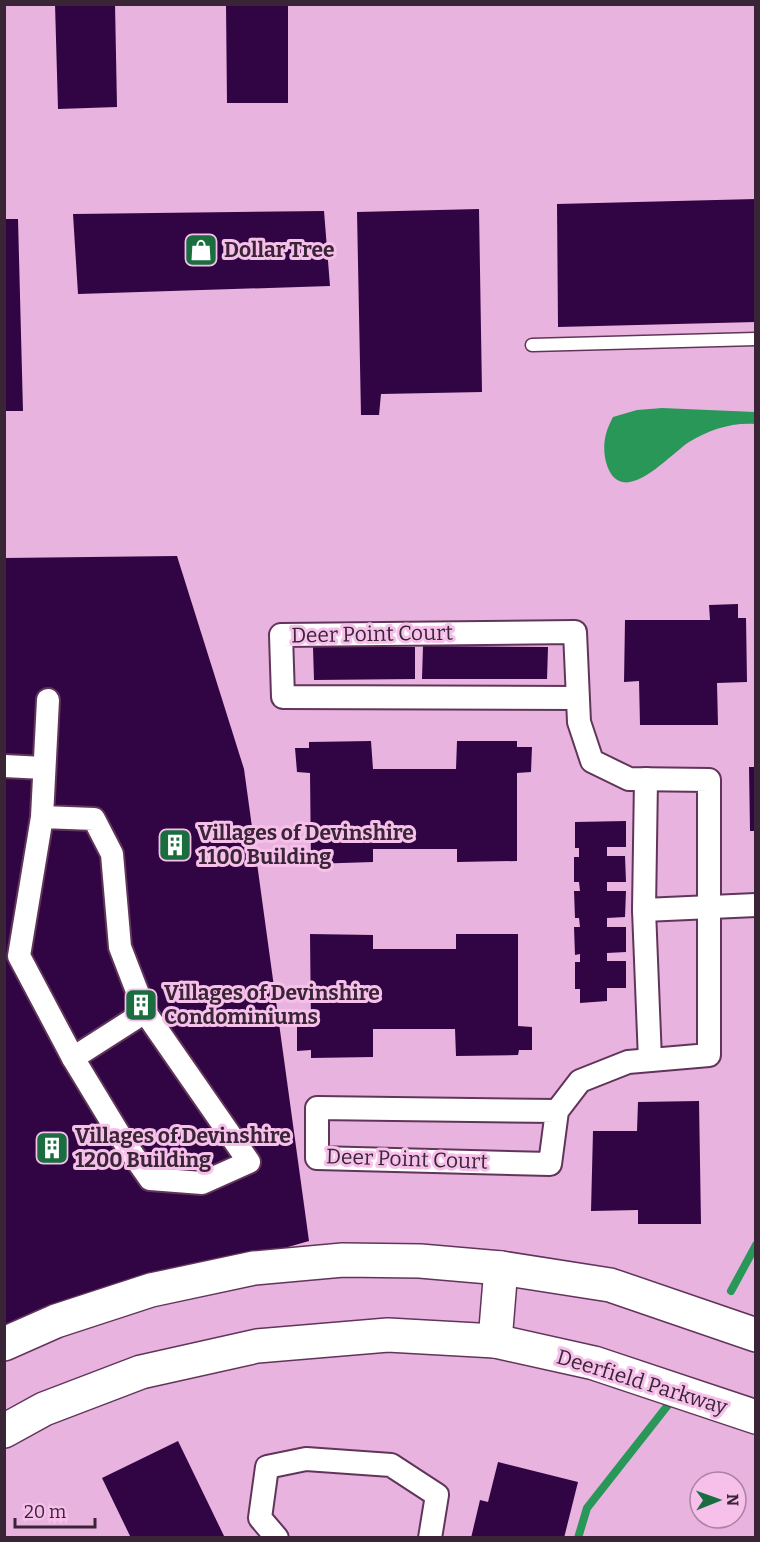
<svg xmlns="http://www.w3.org/2000/svg" width="760" height="1542" font-family="Bitter,serif">
<style>
.water{fill:#299758}
.lines{fill:none;stroke-linecap:round;stroke-linejoin:round}
.stream{stroke:#299758;stroke-width:8}
.building{fill:#310543}
.lane-casing{stroke:#61355a;stroke-width:15}
.street-casing{stroke:#61355a;stroke-width:26}
.secondary-casing{stroke:#61355a;stroke-width:36}
.lane{stroke:#fff;stroke-width:12}
.street{stroke:#fff;stroke-width:22}
.secondary{stroke:#fff;stroke-width:33}
.labels{text-anchor:middle;dominant-baseline:central;stroke-width:6;stroke-linejoin:round;paint-order:stroke}
.poi-label{font-size:21px;font-weight:bold;fill:#3a2536;stroke:#f6c0eb;text-anchor:start}
.street-label{font-size:21px;fill:#3a2536;stroke:#f6c0eb}
</style>
<rect width="100%" height="100%" fill="#e8b3de"/>
<!-- water -->
<path class="water" d="M662,408L755,412V424C733,422 708,430 689,442C668,456 620,512 606,462C602,445 605,432 613,417L637,410Z"/>
<g class="lines">
<!-- stream -->
<g class="stream">
<path d="M731,1291L756,1245"/>
<path d="M578,1538L587,1508L668,1405"/>
</g>
</g>
<!-- building -->
<g class="building">
<path d="M55,4H115L117,107L58,109Z"/>
<path d="M226,4H288V103H227Z"/>
<path d="M756,199V322L558,327L557,204Z"/>
<path d="M479,209L482,392L381,394L379,415H361L357,212Z"/>
<path d="M324,211L330,286L78,294L73,214Z"/>
<path d="M4,219H18L23,411H4Z"/>
<path d="M177,556L244,769L309,1241L4,1329V558Z"/>
<path d="M738,604V618H746L747,682L717,683L718,725H640L639,681L624,682L625,620H710L709,605Z"/>
<path d="M423,646L548,647L547,679H422Z"/>
<path d="M313,647H415V679L314,680Z"/>
<path d="M371,741L373,769H456L457,741H517V747H532L531,772L517,773V861L457,862V849H373V862L311,864L310,773L297,772L295,748H309V742Z"/>
<path d="M749,767H756V831H750Z"/>
<path d="M626,821V847H607V856H625L626,882H607V891H626L625,917L607,918V927H626V952L607,953V961H626V988H607V1001L580,1003V989H575V962H580V954L575,955L574,927H580L579,918H575L574,891H580L579,882H574V857H579V848H575V822Z"/>
<path d="M310,934L373,935V949H456V934H518V1026L532,1027V1050H519L518,1055L456,1056L455,1029H373V1057L311,1058V1050L297,1051V1027L311,1026Z"/>
<path d="M699,1101L701,1224H638V1210L591,1211L593,1131H637L638,1102Z"/>
<path d="M178,1441L225,1538H131L102,1478Z"/>
<path d="M498,1462L578,1482L564,1538H471L480,1500L488,1502Z"/>
</g>
<g class="lines">
<defs>
<path id="lane" d="M532,345L756,339"/>
<g id="street">
<path d="M4,766L44,768"/>
<path d="M646,779L644,910L650,1060"/>
<path d="M42,817L94,819L112,854L120,947L145,1012L249,1162L202,1183L150,1179L122,1139L73,1058L19,956L42,817L48,700"/>
<path d="M644,910L756,905"/>
<path d="M73,1058L145,1012"/>
<path d="M557,1111L317,1108V1158L550,1164L557,1111L580,1081L628,1062L709,1055V780L629,779L592,761L579,722L575,632L281,635L283,697L578,698"/>
<path d="M277,1538L260,1518L267,1467L306,1459L391,1465L437,1495L430,1538"/>
</g>
<g id="secondary">
<path d="M495,1341L501,1268"/>
<path d="M4,1344L56,1321L151,1290L254,1268L343,1260L420,1261L501,1268L610,1285L756,1335"/>
<path d="M4,1431L44,1409L141,1372L257,1346L388,1335L495,1341L594,1363L756,1417"/>
</g>
</defs>
<!-- lane casing -->
<use href="#lane" class="lane-casing"/>
<!-- street casing -->
<use href="#street" class="street-casing"/>
<!-- secondary casing -->
<use href="#secondary" class="secondary-casing"/>
<!-- lane -->
<use href="#lane" class="lane"/>
<!-- street -->
<use href="#street" class="street"/>
<!-- secondary -->
<use href="#secondary" class="secondary"/>
</g>
<!-- icons -->
<defs>
<symbol id="shop-square" viewBox="-11 -11 22 22"><rect x="-9" y="-9" width="18" height="18" rx="4" fill="#1a6d3e" stroke="#f6c0eb"/><path d="M-5-2.5h2.3a2.7 3.5 0 0 1 5.4 0H5L5.5 6h-11ZM-1.5-2.5h3a1.5 2.3 0 0 0-3 0Z" fill="#fff"/></symbol>
<symbol id="building-square" viewBox="-11 -11 22 22"><rect x="-9" y="-9" width="18" height="18" rx="4" fill="#1a6d3e" stroke="#f6c0eb"/><path d="M-4-6H4V6H1V3H-1V6H-4ZM-2.5-4.3h1.7v1.8h-1.7ZM.8-4.3h1.7v1.8H.8ZM-2.5-1h1.7V.8h-1.7ZM.8-1h1.7V.8H.8Z" fill="#fff"/></symbol>
</defs>
<g fill-rule="evenodd">
<use href="#shop-square" x="182" y="231" width="38" height="38"/>
<use href="#building-square" x="156" y="826" width="38" height="38"/>
<use href="#building-square" x="122" y="986" width="38" height="38"/>
<use href="#building-square" x="33" y="1129" width="38" height="38"/>
</g>
<g class="labels">
<!-- poi labels -->
<g class="poi-label">
<text x="224" y="250">Dollar Tree</text>
<text x="198" y="833">Villages of Devinshire<tspan x="198" dy="24">1100 Building</tspan></text>
<text x="164" y="993">Villages of Devinshire<tspan x="164" dy="24">Condominiums</tspan></text>
<text x="75" y="1136">Villages of Devinshire<tspan x="75" dy="24">1200 Building</tspan></text>
</g>
<!-- street labels -->
<g class="street-label">
<text transform="translate(372 634) rotate(-1)">Deer Point Court</text>
<text transform="translate(407 1159) rotate(2)">Deer Point Court</text>
<text transform="translate(642 1382) rotate(17)">Deerfield Parkway</text>
</g>
</g>
<!-- border -->
<rect width="760" height="1542" fill="none" stroke="#3a2536" stroke-width="12"/>
<!-- north arrow -->
<g transform="translate(718 1500) rotate(89)"><circle r="28" fill="#f6c0eb" stroke="#ab82a3" stroke-width="1.5"/>
<path d="M0-4.5L10 22L0 15L-10 22Z" fill="#1a6d3e"/>
<text y="-9" font-size="16" font-weight="bold" text-anchor="middle" fill="#3a2536">N</text>
</g>
<!-- scale -->
<path d="M15 1518v9h80v-9" fill="none" stroke="#3a2536" stroke-width="3"/>
<text x="24" y="1518" font-size="18" fill="#3a2536" stroke="#f6c0eb" stroke-width="4.5" paint-order="stroke">20 m</text>
</svg>
